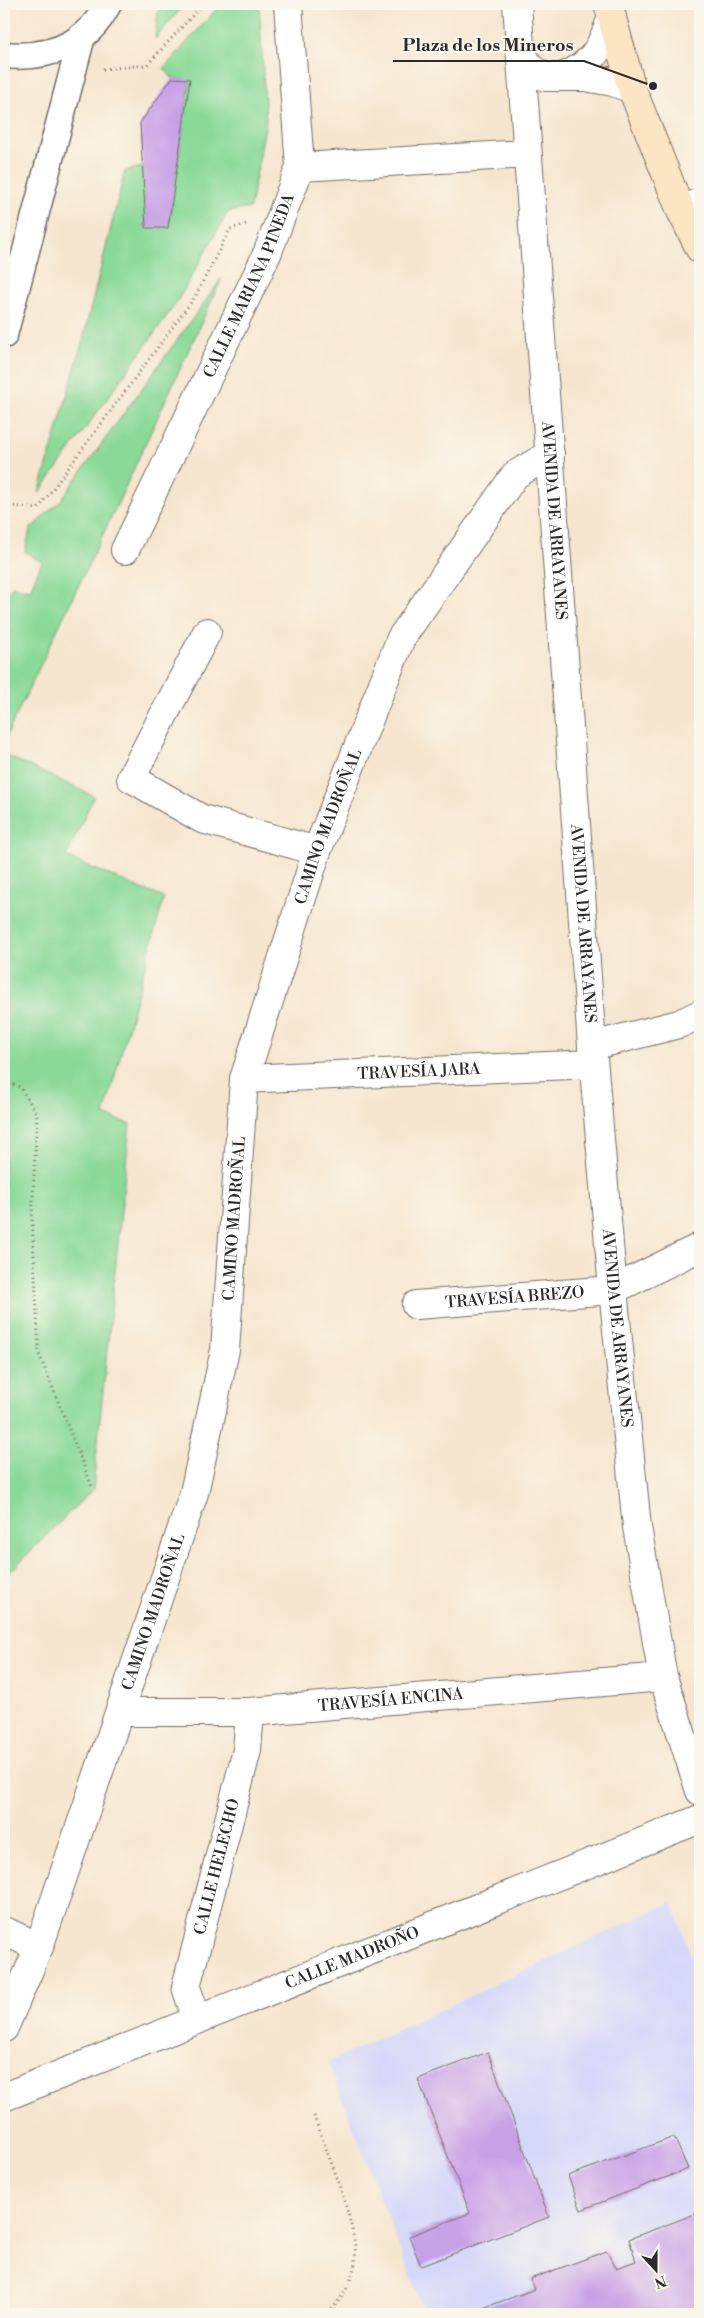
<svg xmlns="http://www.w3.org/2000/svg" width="704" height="2318" font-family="'Libre Bodoni',serif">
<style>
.built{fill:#d5d8f9}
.green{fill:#8ad998;stroke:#5a8262}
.building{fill:#c7a1e6}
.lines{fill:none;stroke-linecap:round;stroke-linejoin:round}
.pedestrian-casing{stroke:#726c64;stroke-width:29}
.minor-casing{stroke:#726c64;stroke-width:30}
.tertiary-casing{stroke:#726c64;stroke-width:30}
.secondary-casing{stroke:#726c64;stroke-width:30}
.path{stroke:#726c64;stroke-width:3;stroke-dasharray:1 4;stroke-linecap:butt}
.pedestrian{stroke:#fff;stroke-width:26}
.minor{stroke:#fff;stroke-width:28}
.tertiary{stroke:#fff;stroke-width:28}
.secondary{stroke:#fce5c4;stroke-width:28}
.labels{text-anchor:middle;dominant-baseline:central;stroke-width:4;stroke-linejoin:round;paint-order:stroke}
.street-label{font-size:16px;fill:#2b2b2b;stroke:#fbf7ec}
.leader{fill:none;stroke:#2b2b2b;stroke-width:2}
.callout-dot{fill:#2b2b2b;stroke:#fbf7ec;stroke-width:2}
.callout-label{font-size:18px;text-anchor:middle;font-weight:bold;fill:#2b2b2b;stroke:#fbf7ec;stroke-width:4;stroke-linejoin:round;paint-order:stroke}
</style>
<rect width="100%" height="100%" fill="#fbf7ec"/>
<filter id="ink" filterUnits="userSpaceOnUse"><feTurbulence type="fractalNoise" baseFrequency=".02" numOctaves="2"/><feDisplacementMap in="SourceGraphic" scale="10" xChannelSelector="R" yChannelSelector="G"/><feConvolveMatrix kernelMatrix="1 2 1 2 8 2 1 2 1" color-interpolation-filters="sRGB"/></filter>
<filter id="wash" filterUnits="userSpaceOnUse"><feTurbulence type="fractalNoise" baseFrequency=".0096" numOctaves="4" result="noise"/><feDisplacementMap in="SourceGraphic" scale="20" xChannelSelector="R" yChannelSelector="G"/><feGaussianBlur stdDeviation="1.12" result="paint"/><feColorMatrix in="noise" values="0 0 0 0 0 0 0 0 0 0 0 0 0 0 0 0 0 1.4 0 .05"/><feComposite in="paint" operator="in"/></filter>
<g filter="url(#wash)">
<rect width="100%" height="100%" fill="#f6e6cf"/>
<!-- built -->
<path class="built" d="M672,1902L700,1980V2314H425L328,2062Z"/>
<!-- green -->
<g class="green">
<path d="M159,4H185L155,39Z"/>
<path d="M221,4H259L266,121L250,208L228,212L177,302L39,493L80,351L125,171L143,167L146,227L168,228L190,80L172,78L164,68Z"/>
<path d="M222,278L118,503L4,741V606L12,586L30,590L42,562L25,552L30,529L61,500Z"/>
<path d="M5,755L94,796L66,857L164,898L104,1115L130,1124L93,1489L4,1578Z"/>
</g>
<g id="blocks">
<!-- building -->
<g class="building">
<path d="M172,78L190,79L168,228H146L140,123Z"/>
<path d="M488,2052L549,2217L421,2266L409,2236L470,2213L418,2079Z"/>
<path d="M674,2137L688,2169L581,2210L568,2176Z"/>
<path d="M700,2212V2314H467L535,2289L530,2279L607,2251L616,2268L636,2261L629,2239Z"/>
</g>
</g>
</g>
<g filter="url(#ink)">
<use href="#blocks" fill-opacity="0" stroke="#726c64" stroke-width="1"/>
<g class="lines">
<defs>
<g id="pedestrian">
<path d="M4,55C48,59 87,46 108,4"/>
<path d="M4,335L82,36"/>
</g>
<g id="minor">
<path d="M519,48L530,68L545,77H585L613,82L632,89"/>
<path d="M562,77C593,65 601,48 612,17"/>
<path d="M300,167L527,154"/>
<path d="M681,211L700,202"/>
<path id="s1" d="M125,550L267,254L300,167L288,4"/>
<path d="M207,632L131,778L202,819L317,851"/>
<path d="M592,1046L679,1024L700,1014"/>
<path id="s2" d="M244,1079L593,1064"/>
<path id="s3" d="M416,1305L613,1290L700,1247"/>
<path id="s4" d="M120,1712H250L663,1677"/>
<path d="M4,1931L39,1947"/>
<path id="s5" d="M197,2020L186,1987L247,1750L250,1712"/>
<path id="s6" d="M4,2028L39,1947L194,1493L225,1350L244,1079L317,851L401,638L515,475L550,454"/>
<path id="s7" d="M4,2097L700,1819"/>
</g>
<g id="tertiary">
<path id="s8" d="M517,4L592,1046L613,1290L637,1527L663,1677L700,1791"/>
</g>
<path id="secondary" d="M608,4L632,89L681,211L700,249"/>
</defs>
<!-- pedestrian casing -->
<use href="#pedestrian" class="pedestrian-casing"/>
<!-- minor casing -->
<use href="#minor" class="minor-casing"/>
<!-- tertiary casing -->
<use href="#tertiary" class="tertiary-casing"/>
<!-- secondary casing -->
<use href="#secondary" class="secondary-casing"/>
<!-- path -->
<g class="path">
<path d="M103,69L147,65L203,4"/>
<path d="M4,505L38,509L195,297L230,229L246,224"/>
<path d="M4,1081L20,1087L37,1114L32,1218L39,1354L93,1489"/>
<path d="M314,2116C328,2156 350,2206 355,2247C358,2271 345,2299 326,2314"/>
</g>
<!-- pedestrian -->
<use href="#pedestrian" class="pedestrian"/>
<!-- minor -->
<use href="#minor" class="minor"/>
<!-- tertiary -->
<use href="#tertiary" class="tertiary"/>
<!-- secondary -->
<use href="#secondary" class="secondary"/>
</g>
</g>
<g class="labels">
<!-- street labels -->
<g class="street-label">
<text stroke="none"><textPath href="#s1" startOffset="292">CALLE MARIANA PINEDA</textPath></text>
<text stroke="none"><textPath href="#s8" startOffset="518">AVENIDA DE ARRAYANES</textPath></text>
<text stroke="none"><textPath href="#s6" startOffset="1252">CAMINO MADROÑAL</textPath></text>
<text stroke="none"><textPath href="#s8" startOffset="922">AVENIDA DE ARRAYANES</textPath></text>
<text stroke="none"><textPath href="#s2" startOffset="175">TRAVESÍA JARA</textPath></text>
<text stroke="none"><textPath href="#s6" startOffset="846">CAMINO MADROÑAL</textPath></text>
<text stroke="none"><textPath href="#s3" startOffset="99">TRAVESÍA BREZO</textPath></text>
<text stroke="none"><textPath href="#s8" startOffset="1328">AVENIDA DE ARRAYANES</textPath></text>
<text stroke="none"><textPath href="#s6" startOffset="442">CAMINO MADROÑAL</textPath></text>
<text stroke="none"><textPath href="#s4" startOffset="271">TRAVESÍA ENCINA</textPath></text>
<text stroke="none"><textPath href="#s5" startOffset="159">CALLE HELECHO</textPath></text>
<text stroke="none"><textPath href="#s7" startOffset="375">CALLE MADROÑO</textPath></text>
</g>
</g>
<!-- callouts -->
<path class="leader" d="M653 86L584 61H393"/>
<circle class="callout-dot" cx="653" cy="86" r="5"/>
<g class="callout-label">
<text x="488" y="51">Plaza de los Mineros</text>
</g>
<!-- margin -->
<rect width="704" height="2318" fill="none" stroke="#fbf7ec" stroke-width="20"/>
<!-- north arrow -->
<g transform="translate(656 2270) rotate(159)" stroke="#fbf7ec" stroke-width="4" paint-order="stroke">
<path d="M0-4L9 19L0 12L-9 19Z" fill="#2b2b2b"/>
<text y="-8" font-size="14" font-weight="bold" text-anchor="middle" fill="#2b2b2b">N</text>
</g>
</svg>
